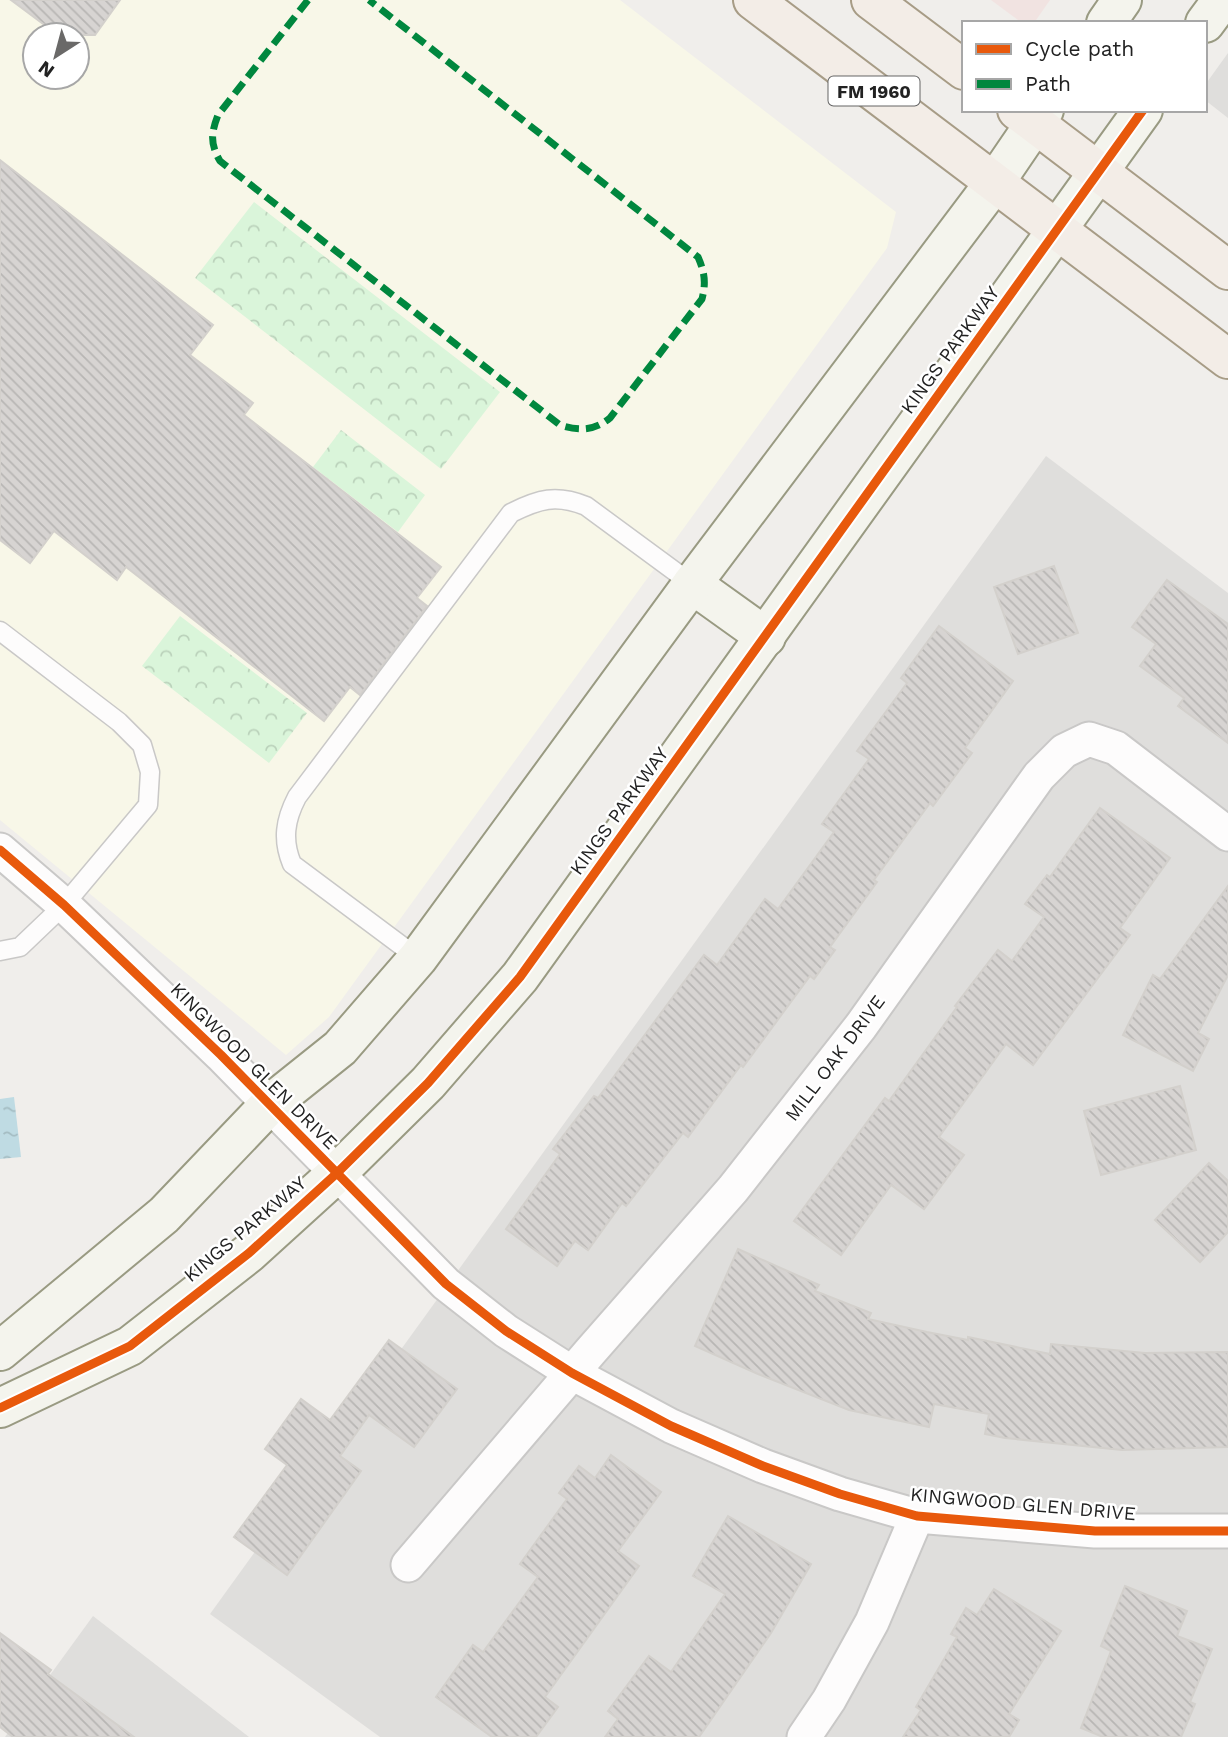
<svg xmlns="http://www.w3.org/2000/svg" width="1228" height="1737" font-family="'Work Sans',sans-serif">
<style>
.residential{fill:#dfdedc}
.commercial{fill:#f1e3e1}
.education{fill:#f8f7e8;fill-rule:evenodd}
.park{fill:url(#park-crowns)}
.water{fill:url(#water-ripples)}
.building{fill:url(#building-back-hatch);stroke:#d3d0cc;stroke-width:2}
.lines{fill:none;stroke-linecap:round;stroke-linejoin:round}
.lane-casing{stroke:#c9c8c7;stroke-width:21}
.street-casing{stroke:#c9c8c7;stroke-width:37}
.secondary-casing{stroke:#999a82;stroke-width:42}
.primary-casing{stroke:#a79c86;stroke-width:42}
.lane{stroke:#fdfcfc;stroke-width:18}
.street{stroke:#fdfcfc;stroke-width:33}
.secondary{stroke:#f4f4ed;stroke-width:38}
.primary{stroke:#f3ede7;stroke-width:38}
.quiet{stroke:#00873e;stroke-width:7;stroke-dasharray:14 7;stroke-linecap:butt}
.cycleway-casing{stroke:#fff;stroke-width:13}
.cycleway{stroke:#e8590c;stroke-width:9}
.labels{text-anchor:middle;dominant-baseline:central;stroke-width:5;stroke-linejoin:round;paint-order:stroke}
.shield{fill:#fff;stroke:#646464;stroke-width:2}
.shield-label{font-size:18px;font-weight:bold;fill:#222}
.street-label{font-size:19px;fill:#222;stroke:#fff}
</style>
<defs>
<pattern id="park-crowns" width="20" height="18" patternUnits="userSpaceOnUse" patternTransform="scale(1.75)"><rect width="20" height="18" fill="#daf5da"/><path d="M2 6a3 3 0 1 1 6 0M12 15a3 3 0 1 1 6 0" fill="none" stroke="#bbd2bb"/></pattern>
<pattern id="water-ripples" width="26" height="14" patternUnits="userSpaceOnUse" patternTransform="scale(1.75)"><rect width="26" height="14" fill="#bfdbe3"/><path d="M2 4q2-2 4 0t4 0M15 11q2-2 4 0t4 0" fill="none" stroke="#a4bcc2"/></pattern>
<pattern id="building-back-hatch" width="6" height="6" patternUnits="userSpaceOnUse" patternTransform="scale(1.75)"><rect width="6" height="6" fill="#d7d4d2"/><path d="M-1 5l2 2M0 0l6 6M5-1l2 2" fill="none" stroke="#b8b6b4"/></pattern>
</defs>
<rect width="100%" height="100%" fill="#f0eeeb"/>
<!-- residential -->
<g class="residential">
<path d="M1228,53V118L1205,100V85Z"/>
<path d="M1046,456L1228,593V1737H380L210,1614Z"/>
<path d="M93,1616L249,1737H5Z"/>
</g>
<!-- commercial -->
<path class="commercial" d="M991,0H1050L1034,23H1022Z"/>
<!-- education -->
<path class="education" d="M0,0H620L896,212L887,248L329,1017L286,1055L0,820ZM35,35H77V77H35Z"/>
<!-- park -->
<g class="park">
<path d="M254,202L500,392L441,469L195,278Z"/>
<path d="M341,430L425,495L398,532L313,467Z"/>
<path d="M180,616L307,713L269,763L142,666Z"/>
</g>
<!-- water -->
<path class="water" d="M14,1097L21,1157L0,1159V1099Z"/>
<!-- building -->
<g class="building">
<path d="M11,0H120L95,35H58Z"/>
<path d="M0,160L213,325L190,355L253,403L244,415L441,567L417,598L427,606L360,695L350,687L324,721L126,567L117,580L54,531L30,563L0,540Z"/>
<path d="M1054,566L1078,633L1018,654L994,587Z"/>
<path d="M1167,580L1228,624V743L1178,706L1184,698L1140,666L1156,644L1132,627Z"/>
<path d="M939,626L1013,681L965,748L972,753L933,806L930,803L874,880L877,882L830,947L835,950L814,979L810,976L743,1067L741,1065L688,1137L683,1133L626,1206L622,1203L588,1250L575,1241L557,1266L506,1229L560,1154L553,1149L594,1096L598,1098L704,955L717,965L765,899L778,909L834,832L822,824L869,759L857,751L907,683L901,678Z"/>
<path d="M1100,808L1170,858L1120,928L1130,935L1033,1065L1006,1044L939,1137L964,1155L924,1209L891,1185L841,1255L794,1221L885,1098L889,1101L957,1007L955,1006L998,950L1012,961L1044,917L1025,904L1047,875L1050,877Z"/>
<path d="M1228,886V975L1198,1033L1209,1039L1193,1071L1123,1035L1153,975L1160,979Z"/>
<path d="M1180,1086L1196,1150L1101,1175L1084,1111Z"/>
<path d="M1209,1163L1228,1181V1232L1200,1262L1155,1220Z"/>
<path d="M738,1249L819,1285L815,1291L871,1313L868,1319L927,1332L968,1340V1337L1050,1354L1051,1344L1145,1353L1228,1352V1447L1122,1450L1005,1438L985,1434L989,1414L934,1404L929,1427L849,1410L758,1374L695,1346Z"/>
<path d="M389,1340L457,1389L414,1447L369,1415L340,1456L361,1471L287,1575L234,1537L287,1465L265,1449L301,1399L330,1420Z"/>
<path d="M611,1455L661,1492L618,1551L639,1566L545,1697L558,1707L536,1737H492L436,1697L473,1645L483,1652L538,1577L520,1564L567,1499L559,1493L579,1466L595,1478Z"/>
<path d="M728,1516L811,1564L771,1633L699,1737H605L618,1719L608,1711L649,1656L671,1672L725,1594L693,1576Z"/>
<path d="M1125,1586L1187,1611L1177,1636L1212,1649L1190,1702L1195,1704L1181,1737H1103L1081,1728L1111,1651L1101,1646Z"/>
<path d="M994,1589L1061,1631L1009,1714L1019,1720L1009,1737H903L921,1710L916,1707L957,1637L951,1634L966,1608L977,1615Z"/>
<path d="M0,1633L51,1670L48,1674L134,1737H13L0,1727Z"/>
</g>
<g class="lines">
<defs>
<g id="lane">
<path d="M0,631L119,722L142,745L150,772L148,805L64,905L20,947L0,951"/>
<path d="M418,958L292,864C282,840 285,820 297,797L511,513C539,499 556,494 586,506L692,584"/>
</g>
<g id="street">
<path d="M0,850L64,905L221,1055L446,1284L506,1331L572,1373L671,1426L763,1466L840,1494L917,1516L1095,1531H1228"/>
<path d="M408,1565L590,1352L733,1189L861,1026L1039,776L1064,751L1089,739L1116,748L1228,834"/>
<path d="M804,1737L829,1700L872,1622L917,1516"/>
</g>
<g id="secondary">
<path d="M1106,23L1122,0"/>
<path d="M1205,23L1222,0"/>
<path d="M692,584L766,637"/>
<path d="M0,1351L164,1215L270,1104L340,1048L418,958L692,584L995,182L1044,110"/>
<path d="M0,1408L130,1346L249,1253L336,1174L428,1083L520,977L1143,110"/>
</g>
<g id="primary">
<path d="M753,0L1228,359"/>
<path d="M871,0L964,70"/>
<path d="M1017,110L1228,270"/>
</g>
</defs>
<!-- lane casing -->
<use href="#lane" class="lane-casing"/>
<!-- street casing -->
<use href="#street" class="street-casing"/>
<!-- secondary casing -->
<use href="#secondary" class="secondary-casing"/>
<!-- primary casing -->
<use href="#primary" class="primary-casing"/>
<!-- lane -->
<use href="#lane" class="lane"/>
<!-- street -->
<use href="#street" class="street"/>
<!-- secondary -->
<use href="#secondary" class="secondary"/>
<!-- primary -->
<use href="#primary" class="primary"/>
<!-- quiet -->
<path class="quiet" d="M308,0L218,115C211,133 210,144 220,161L560,425C579,431 594,431 610,418L702,299C706,283 705,273 698,257L369,0"/>
<defs>
<g id="cycleway">
<path d="M0,850L64,905L221,1055L446,1284L506,1331L572,1373L671,1426L763,1466L840,1494L917,1516L1095,1531H1228"/>
<path d="M0,1408L130,1346L249,1253L336,1174L428,1083L520,977L1143,110"/>
</g>
</defs>
<!-- cycleway casing -->
<use href="#cycleway" class="cycleway-casing"/>
<!-- cycleway -->
<use href="#cycleway" class="cycleway"/>
</g>
<g class="labels">
<!-- shield labels -->
<rect class="shield" x="828.5" y="76.5" width="91" height="29" rx="5"/>
<g class="shield-label">
<text x="874" y="91">FM 1960</text>
</g>
<!-- street labels -->
<g class="street-label">
<text transform="translate(950 350) rotate(-54)">KINGS PARKWAY</text>
<text transform="translate(619 811) rotate(-54)">KINGS PARKWAY</text>
<text transform="translate(835 1058) rotate(-53)">MILL OAK DRIVE</text>
<text transform="translate(254 1066) rotate(45)">KINGWOOD GLEN DRIVE</text>
<text transform="translate(245 1229) rotate(-40)">KINGS PARKWAY</text>
<text transform="translate(1023 1504) rotate(5)">KINGWOOD GLEN DRIVE</text>
</g>
</g>
<!-- legend -->
<rect x="962" y="21" width="245" height="91" fill="#ffffff" stroke="#a7a7a7" stroke-width="2"/>
<rect x="976" y="44" width="35" height="10" fill="#e8590c" stroke="#a7a7a7" stroke-width="2"/>
<text x="1025" y="56" font-size="21" fill="#222222">Cycle path</text>
<rect x="976" y="79" width="35" height="10" fill="#00873e" stroke="#a7a7a7" stroke-width="2"/>
<text x="1025" y="91" font-size="21" fill="#222222">Path</text>
<!-- north arrow -->
<g transform="translate(56 56) rotate(216)"><circle r="33" fill="#ffffff" stroke="#a7a7a7" stroke-width="2"/>
<path d="M0-5L12 26L0 18L-12 26Z" fill="#6a6968"/>
<text y="-10" font-size="19" font-weight="bold" text-anchor="middle" fill="#222222">N</text>
</g>
</svg>
